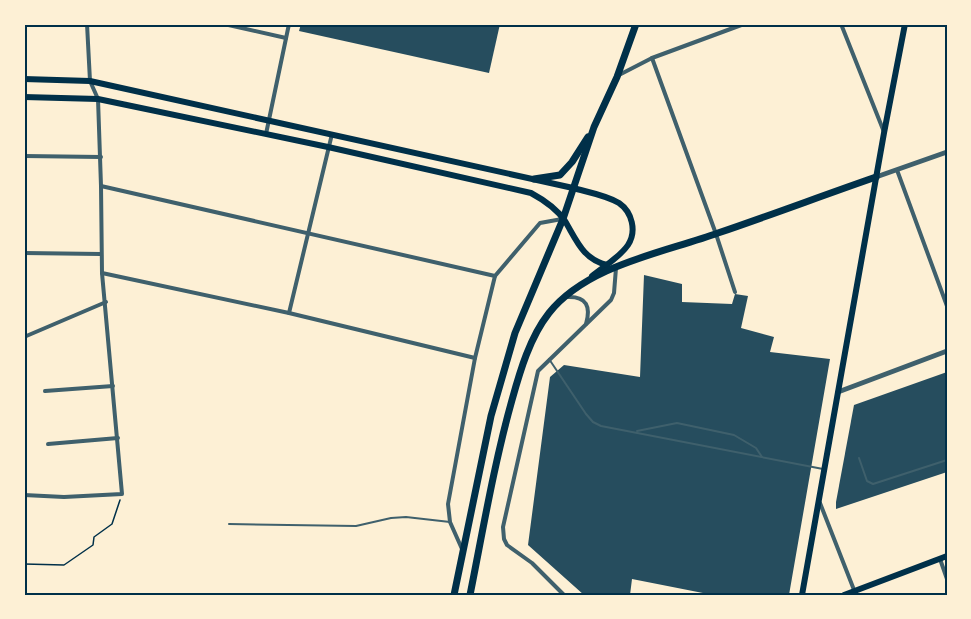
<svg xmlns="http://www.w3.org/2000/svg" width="971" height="619" font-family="'Asap Condensed',sans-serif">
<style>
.building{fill:#264d5e}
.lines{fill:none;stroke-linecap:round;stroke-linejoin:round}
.path{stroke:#003049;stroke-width:1.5}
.service{stroke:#3f606c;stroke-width:2}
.minor{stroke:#3f606c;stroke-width:4}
.tertiary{stroke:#3f606c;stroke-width:5}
.secondary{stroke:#003049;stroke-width:6}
.primary{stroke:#003049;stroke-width:7}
.neatline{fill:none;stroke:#003049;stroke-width:2}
</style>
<rect width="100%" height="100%" fill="#fdf0d5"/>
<!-- building -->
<g class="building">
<path d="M301,24H500L489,73L299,31Z"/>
<path d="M644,275L682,284V302L732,304L735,294L748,296L741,328L774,337L770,352L830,359L789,595H713L632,579L630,595H584L528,545L550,377L564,365L640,377Z"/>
<path d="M947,372V472L836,509V502L854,405Z"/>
</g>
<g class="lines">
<!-- path -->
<path class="path" d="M24,564L64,565L93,545L94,537L112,524L120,500"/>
<!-- service -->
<g class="service">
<path d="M549,359L586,414L593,422L601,426L823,469"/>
<path d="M637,431L677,423L734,435L756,448L762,457"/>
<path d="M859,458L867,481L873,484L947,460"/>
<path d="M229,524L356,526L391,518L406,517L450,522"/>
</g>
<!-- minor -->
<g class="minor">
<path d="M224,24L286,38"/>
<path d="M841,24L884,132"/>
<path d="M652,58L716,234L735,292"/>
<path d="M617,76L652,58L744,24"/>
<path d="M266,134L289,24"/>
<path d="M24,156L101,157"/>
<path d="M897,170L947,306"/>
<path d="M101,186L495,276"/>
<path d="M24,253L101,254"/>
<path d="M102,273L289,313L475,358"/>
<path d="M567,297C587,296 591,307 586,324"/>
<path d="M289,313L332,134"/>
<path d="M24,337L106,302"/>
<path d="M45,391L113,386"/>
<path d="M48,444L118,438"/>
<path d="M24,495L64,497L122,494L102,273L101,186L98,99L90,81L87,24"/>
<path d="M820,503L856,595"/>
<path d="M462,549L450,522L448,504L475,358L495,276L540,223L562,219"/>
<path d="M940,559L947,579"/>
<path d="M564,595L532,563L507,545L504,539L503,527L538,371L611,300L614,293L616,268"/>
</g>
<!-- tertiary -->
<g class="tertiary">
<path d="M876,177L947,152"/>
<path d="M838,392L947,351"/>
</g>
<!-- secondary -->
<g class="secondary">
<path d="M24,79L90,81L573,188C587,192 606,195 619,203C632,212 637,231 628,245C620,257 603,267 592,276"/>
<path d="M24,97L98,99L328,147L531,193C544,200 557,209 565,221C577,241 583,259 607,265"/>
<path d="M802,595L884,133L905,24"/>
<path d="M844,595L947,556"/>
</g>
<!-- primary -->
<g class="primary">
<path d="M534,179L560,175L572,162L588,137"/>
<path d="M454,595L491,416L515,333L563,219L594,127L617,77L636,24"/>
<path d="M470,595C483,530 494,464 512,400C520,371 530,337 549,313C587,265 663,253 718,233C771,215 824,195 876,177"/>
</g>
</g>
<!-- border -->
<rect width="971" height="619" fill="none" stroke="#fdf0d5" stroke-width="51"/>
<rect x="26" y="26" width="920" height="568" class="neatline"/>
</svg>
